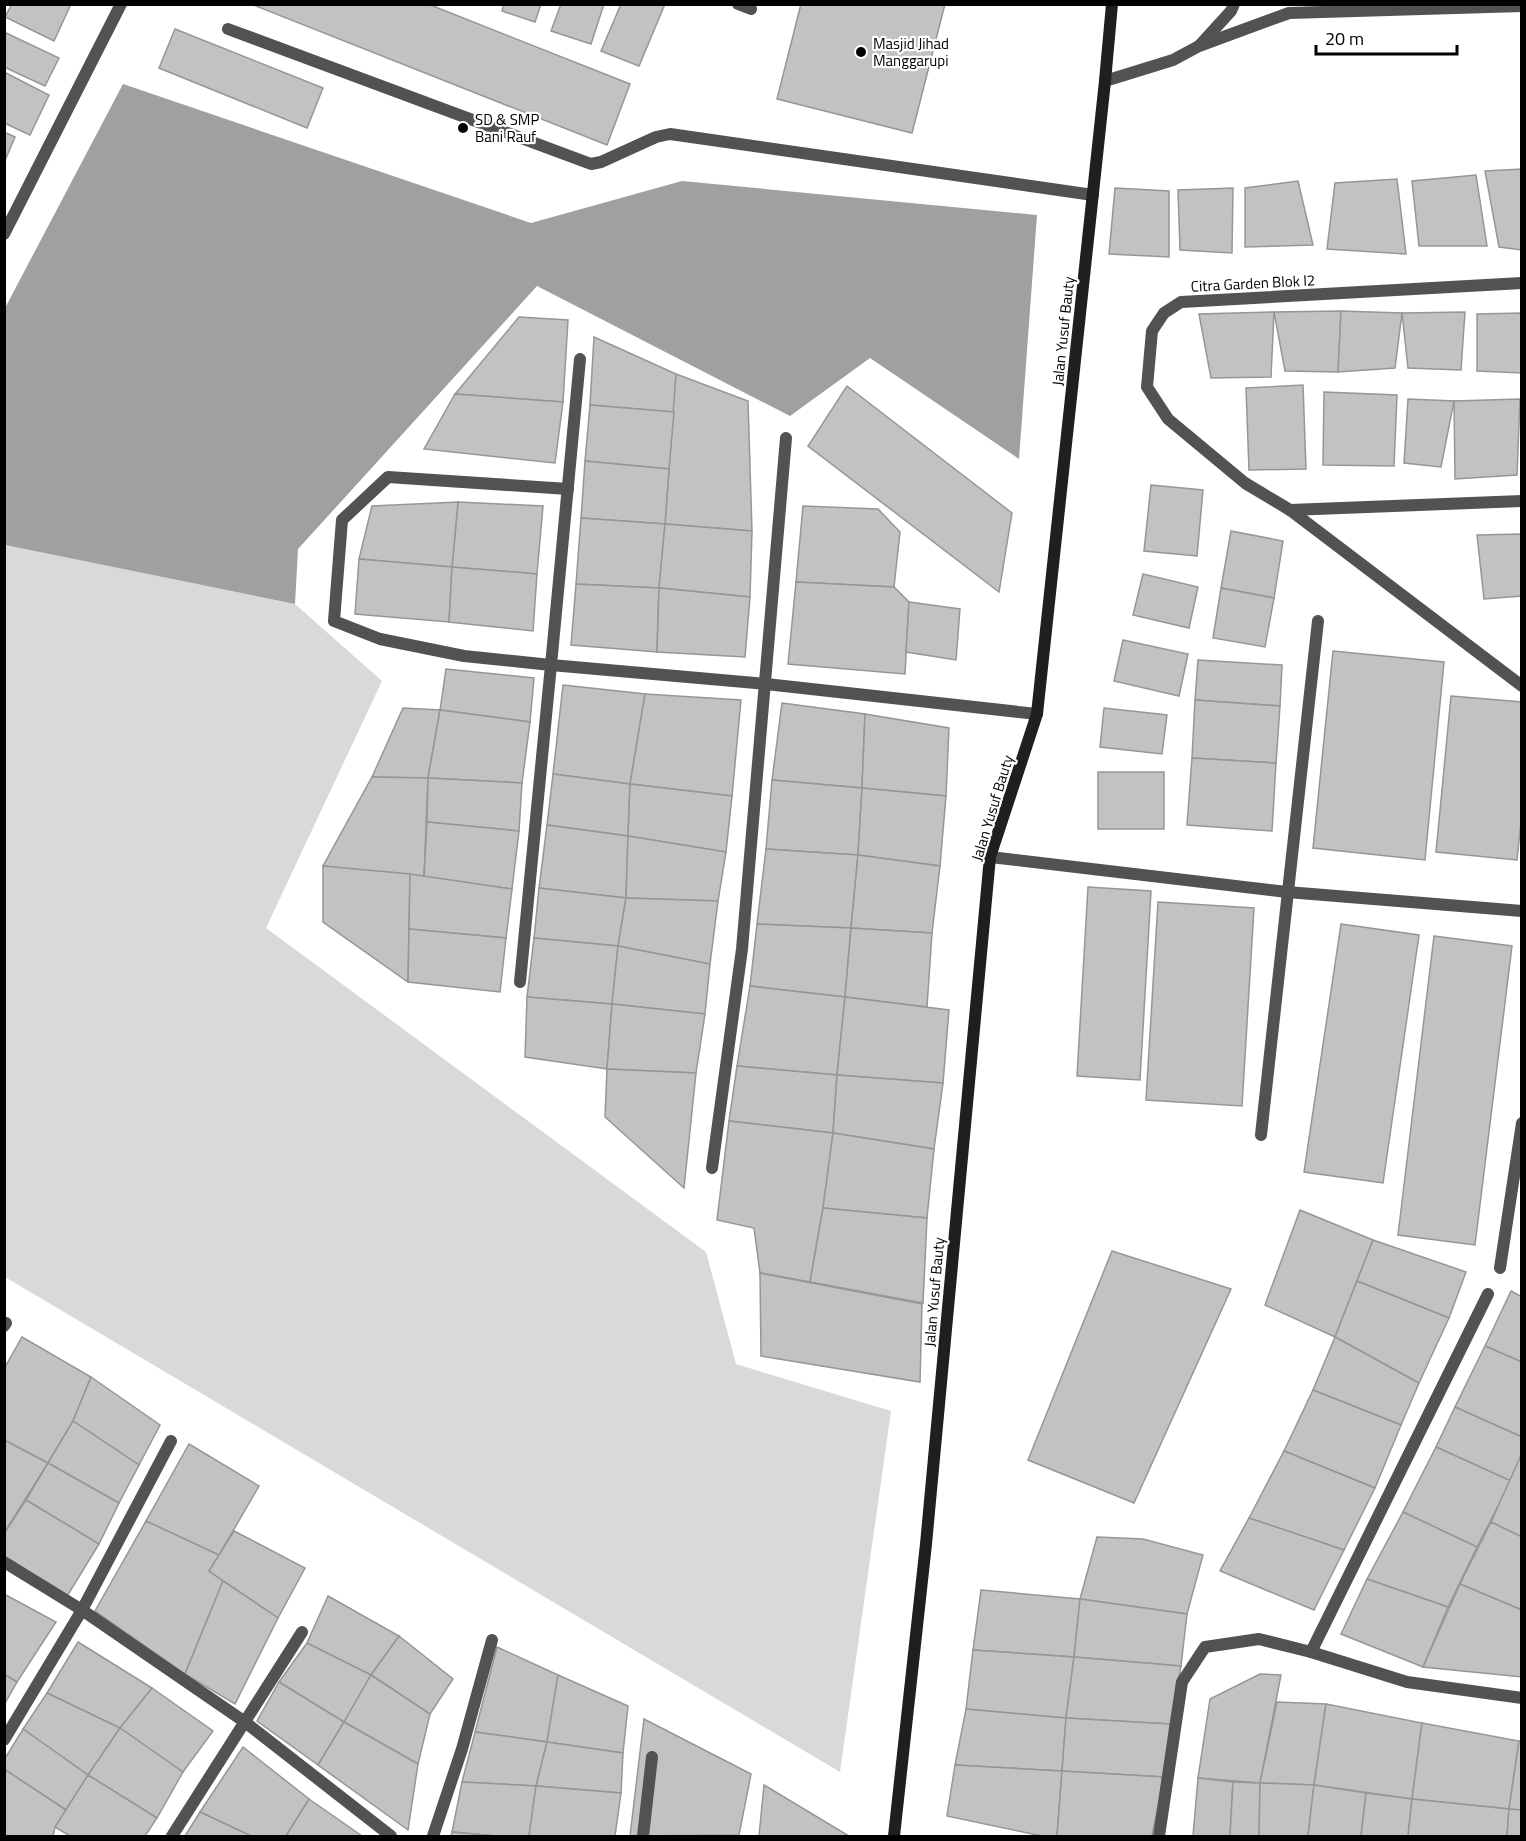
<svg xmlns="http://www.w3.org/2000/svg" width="1526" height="1841" font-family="'Titillium Web',sans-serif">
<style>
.green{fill:#d9d9d9}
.water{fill:#a0a0a0}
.building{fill:#c2c2c2;stroke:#969696;stroke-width:1.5}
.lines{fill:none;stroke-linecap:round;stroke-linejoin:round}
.street{stroke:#525252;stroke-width:12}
.secondary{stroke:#1f1f1f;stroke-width:12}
.poi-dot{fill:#000;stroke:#fff;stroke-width:2}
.labels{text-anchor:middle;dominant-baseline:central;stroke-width:4.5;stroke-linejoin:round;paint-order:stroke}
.poi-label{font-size:15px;fill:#000;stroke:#fff;text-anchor:start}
.street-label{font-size:15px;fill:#000;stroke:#fff}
</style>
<rect width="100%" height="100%" fill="#fff"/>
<!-- green -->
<path class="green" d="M5,545L295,604L382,681L266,928L706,1252L736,1364L891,1411L840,1772L5,1277Z"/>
<!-- water -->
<path class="water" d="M123,84L531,223L682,181L1037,215L1019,459L870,358L790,416L537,286L298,549L295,604L5,545V308Z"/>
<!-- building -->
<g class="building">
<path d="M12,4H71L54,41L5,17Z"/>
<path d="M251,4H428L630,84L607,145Z"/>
<path d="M504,4H541L535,22L502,11Z"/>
<path d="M561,4H604L591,44L551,31Z"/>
<path d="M621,4H665L639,66L601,51Z"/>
<path d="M801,4H945L912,133L777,99Z"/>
<path d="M175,29L323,88L307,128L159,68Z"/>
<path d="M4,32L59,58L45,86L4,67Z"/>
<path d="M4,72L49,95L30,135L4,123Z"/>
<path d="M4,132L15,137L4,163Z"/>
<path d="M1522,169V250L1499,247L1485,171Z"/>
<path d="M1476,175L1487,246H1419L1412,181Z"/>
<path d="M1397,179L1406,254L1327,249L1335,183Z"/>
<path d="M1298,181L1313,245L1245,247V188Z"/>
<path d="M1115,188L1169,191V257L1109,254Z"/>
<path d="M1233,188L1232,253L1180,250L1178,190Z"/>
<path d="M1341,311L1338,372L1285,371L1274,312Z"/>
<path d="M1341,311L1402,313L1395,368L1338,372Z"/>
<path d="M1274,312L1271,377L1211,378L1199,314Z"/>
<path d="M1465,312L1461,370L1408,368L1402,313Z"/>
<path d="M1522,313V373L1477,371V314Z"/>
<path d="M519,317L568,320L563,402L455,394Z"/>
<path d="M594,337L676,374L674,412L590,405Z"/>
<path d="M676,374L748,401L752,531L665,524Z"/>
<path d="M1303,385L1306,469L1249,470L1246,388Z"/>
<path d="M847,386L1012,513L999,592L808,446Z"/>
<path d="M1324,392L1397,395L1394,466L1323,465Z"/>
<path d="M455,394L563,402L555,463L424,449Z"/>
<path d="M1408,399L1454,401L1441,467L1404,463Z"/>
<path d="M1520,399L1517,475L1455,479L1454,401Z"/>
<path d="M590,405L674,412L669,469L585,461Z"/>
<path d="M585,461L669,469L665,524L581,518Z"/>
<path d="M1151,485L1203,490L1197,556L1144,551Z"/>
<path d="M458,502L543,506L537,574L452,567Z"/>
<path d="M458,502L452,567L359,559L372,506Z"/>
<path d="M803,506L878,509L900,532L894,587L796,582Z"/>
<path d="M581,518L665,524L659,588L576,584Z"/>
<path d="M665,524L752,531L750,597L659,588Z"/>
<path d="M1231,531L1283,541L1274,598L1221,588Z"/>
<path d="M1522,534V596L1484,599L1477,535Z"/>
<path d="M359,559L452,567L449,622L355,614Z"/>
<path d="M452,567L537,574L533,631L449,622Z"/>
<path d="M1143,574L1198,587L1189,628L1133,615Z"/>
<path d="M796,582L894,587L909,602L905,674L788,664Z"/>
<path d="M576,584L659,588L657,652L571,645Z"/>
<path d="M659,588L750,597L745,657L657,652Z"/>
<path d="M1221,588L1274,598L1265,647L1213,638Z"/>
<path d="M909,602L960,609L956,660L906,652Z"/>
<path d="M1123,640L1188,654L1179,696L1114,681Z"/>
<path d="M1333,651L1444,662L1425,860L1313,848Z"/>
<path d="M1198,660L1282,665L1280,706L1195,700Z"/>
<path d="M446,669L534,678L530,722L440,710Z"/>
<path d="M563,685L645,694L630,784L553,774Z"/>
<path d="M645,694L741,700L732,796L630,784Z"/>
<path d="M1451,696L1522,702V813L1517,860L1436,852Z"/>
<path d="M1195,700L1280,706L1276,763L1192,758Z"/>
<path d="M782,703L865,714L862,788L772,780Z"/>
<path d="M403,708L440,710L428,778L372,777Z"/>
<path d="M1104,708L1167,715L1162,754L1100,747Z"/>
<path d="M440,710L530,722L522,783L428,778Z"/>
<path d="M865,714L949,728L946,796L862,788Z"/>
<path d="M1192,758L1276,763L1272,831L1187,825Z"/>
<rect x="1098" y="772" width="66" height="57"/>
<path d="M553,774L630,784L628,836L547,825Z"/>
<path d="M372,777L428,778L424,877L323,866Z"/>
<path d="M428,778L522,783L519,831L427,822Z"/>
<path d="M772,780L862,788L858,855L766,849Z"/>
<path d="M630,784L732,796L726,852L628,836Z"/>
<path d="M862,788L946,796L940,866L858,855Z"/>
<path d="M427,822L519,831L512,889L424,877Z"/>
<path d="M547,825L628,836L626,898L539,888Z"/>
<path d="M628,836L726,852L718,901L626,898Z"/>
<path d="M766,849L858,855L851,928L757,924Z"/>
<path d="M858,855L940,866L932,933L851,928Z"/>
<path d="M323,866L410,874L408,982L323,922Z"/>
<path d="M410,874L512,889L506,938L409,929Z"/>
<path d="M1088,887L1151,891L1140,1080L1077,1076Z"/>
<path d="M539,888L626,898L618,946L534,938Z"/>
<path d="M626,898L718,901L710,964L618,946Z"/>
<path d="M1158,902L1254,908L1242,1106L1146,1100Z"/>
<path d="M757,924L851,928L845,997L750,986Z"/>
<path d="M1341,924L1419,935L1383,1183L1304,1172Z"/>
<path d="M851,928L932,933L927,1007L845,997Z"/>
<path d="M409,929L506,938L500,992L408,982Z"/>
<path d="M1434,936L1512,946L1475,1245L1398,1235Z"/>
<path d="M534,938L618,946L612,1004L527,997Z"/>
<path d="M618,946L710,964L705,1014L612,1004Z"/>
<path d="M750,986L845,997L837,1075L737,1066Z"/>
<path d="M527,997L612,1004L607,1069L525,1057Z"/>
<path d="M845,997L949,1010L943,1083L837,1075Z"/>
<path d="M612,1004L705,1014L696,1073L607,1069Z"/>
<path d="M737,1066L837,1075L833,1133L729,1121Z"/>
<path d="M607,1069L696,1073L684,1188L605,1117Z"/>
<path d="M837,1075L943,1083L934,1149L833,1133Z"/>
<path d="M729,1121L833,1133L823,1208L810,1282L760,1273L754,1228L717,1220Z"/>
<path d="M833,1133L934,1149L927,1218L823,1208Z"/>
<path d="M823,1208L927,1218L923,1303L810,1282Z"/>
<path d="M1300,1210L1373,1240L1335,1337L1265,1305Z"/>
<path d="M1373,1240L1466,1272L1449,1318L1357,1281Z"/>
<path d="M1112,1251L1231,1289L1134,1503L1028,1460Z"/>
<path d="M760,1273L922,1304L920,1382L761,1356Z"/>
<path d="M1357,1281L1449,1318L1419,1383L1335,1337Z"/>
<path d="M1511,1291L1522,1297V1362L1485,1346Z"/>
<path d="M22,1337L91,1377L73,1421L48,1463L4,1440V1369Z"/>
<path d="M1335,1337L1419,1383L1401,1425L1313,1390Z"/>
<path d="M1485,1346L1522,1362V1437L1455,1407Z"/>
<path d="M91,1377L160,1425L139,1465L73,1421Z"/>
<path d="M1313,1390L1401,1425L1375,1488L1284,1451Z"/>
<path d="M1455,1407L1522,1437V1454L1511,1481L1436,1447Z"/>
<path d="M73,1421L139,1465L119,1503L48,1463Z"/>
<path d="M4,1440L48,1463L4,1533Z"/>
<path d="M189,1444L259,1486L219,1555L146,1521Z"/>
<path d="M1436,1447L1511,1481L1477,1547L1403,1512Z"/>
<path d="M1284,1451L1375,1488L1344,1550L1249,1518Z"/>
<path d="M1522,1453V1537L1491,1522Z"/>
<path d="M48,1463L119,1503L99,1544L26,1500Z"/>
<path d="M26,1500L99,1544L66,1598L4,1557V1534Z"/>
<path d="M1403,1512L1477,1547L1448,1607L1367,1579Z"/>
<path d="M1249,1518L1344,1550L1314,1610L1220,1571Z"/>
<path d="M146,1521L219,1555L209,1571L223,1581L185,1674L95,1611Z"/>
<path d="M1491,1522L1522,1537V1610L1460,1584Z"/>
<path d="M234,1531L305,1568L278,1618L209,1571Z"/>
<path d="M1097,1537L1143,1539L1203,1555L1187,1614L1080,1599Z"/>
<path d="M1367,1579L1448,1607L1423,1667L1341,1634Z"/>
<path d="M223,1581L278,1618L235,1704L185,1674Z"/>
<path d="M1460,1584L1522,1610V1677L1423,1667Z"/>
<path d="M981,1590L1080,1599L1074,1657L973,1650Z"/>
<path d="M4,1594L56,1622L17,1682L4,1674Z"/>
<path d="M328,1596L399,1636L371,1675L307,1643Z"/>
<path d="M1080,1599L1187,1614L1181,1666L1074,1657Z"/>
<path d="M399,1636L453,1679L430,1714L371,1675Z"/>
<path d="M78,1642L152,1688L120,1728L47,1693Z"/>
<path d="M307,1643L371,1675L344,1722L279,1682Z"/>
<path d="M497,1647L558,1675L547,1742L475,1732Z"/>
<path d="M973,1650L1074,1657L1066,1718L966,1709Z"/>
<path d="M1074,1657L1181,1666L1170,1724L1066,1718Z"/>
<path d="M4,1674L17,1682L4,1705Z"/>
<path d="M1260,1674L1281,1675L1260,1783L1198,1778L1210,1699Z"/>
<path d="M371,1675L430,1714L418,1764L344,1722Z"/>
<path d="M558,1675L628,1706L623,1753L547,1742Z"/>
<path d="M279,1682L344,1722L318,1765L257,1721Z"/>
<path d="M152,1688L213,1731L183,1772L120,1728Z"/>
<path d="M47,1693L120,1728L88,1775L23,1729Z"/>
<path d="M1277,1702L1326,1704L1314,1785L1260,1783Z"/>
<path d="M1326,1704L1422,1723L1412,1799L1314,1785Z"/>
<path d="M966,1709L1066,1718L1062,1771L955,1765Z"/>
<path d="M1066,1718L1170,1724L1164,1777L1062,1771Z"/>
<path d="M644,1719L751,1774L739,1835L630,1836Z"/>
<path d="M344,1722L418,1764L408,1830L318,1765Z"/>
<path d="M1422,1723L1519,1741L1509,1809L1412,1799Z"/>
<path d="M120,1728L183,1772L157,1818L88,1775Z"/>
<path d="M23,1729L88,1775L66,1810L4,1769V1760Z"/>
<path d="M475,1732L547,1742L536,1786L462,1782Z"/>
<path d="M1519,1741H1522V1810L1509,1809Z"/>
<path d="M547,1742L623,1753L621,1793L536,1786Z"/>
<path d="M243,1747L309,1799L286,1836H251L200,1812Z"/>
<path d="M955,1765L1062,1771L1057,1836H1042L947,1816Z"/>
<path d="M4,1769L66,1810L55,1827L53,1836H4Z"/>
<path d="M1062,1771L1164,1777L1152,1836H1057Z"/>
<path d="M88,1775L157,1818L145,1836H70L55,1827Z"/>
<path d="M1198,1778L1233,1782L1230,1836H1193Z"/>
<path d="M462,1782L536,1786L529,1836H495L452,1832Z"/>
<path d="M1233,1782L1260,1783L1259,1836H1230Z"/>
<path d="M1260,1783L1314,1785L1308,1836H1259Z"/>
<path d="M764,1785L849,1836H759Z"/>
<path d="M1314,1785L1366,1793L1361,1836H1308Z"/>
<path d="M536,1786L621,1793L615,1836H529Z"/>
<path d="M1366,1793L1412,1799L1408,1836H1361Z"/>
<path d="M309,1799L362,1836H286Z"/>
<path d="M1412,1799L1509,1809L1507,1836H1408Z"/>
<path d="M1509,1809L1522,1810V1836H1507Z"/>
<path d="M200,1812L251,1836H185Z"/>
<path d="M452,1832L495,1836H451Z"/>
</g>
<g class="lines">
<!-- street -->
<g class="street">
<path d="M738,4L751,9"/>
<path d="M228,29L591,164L601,162L656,137L670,134L1093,195"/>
<path d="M1200,45L1231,11L1234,4"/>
<path d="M1105,81L1173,60L1199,46L1289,13L1522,6"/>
<path d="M4,234L121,4"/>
<path d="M1522,283L1181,302L1164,313L1152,331L1147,387L1168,419L1245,483L1290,510L1522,501"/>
<path d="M580,359L551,665L766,684L1037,714"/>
<path d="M1290,510L1522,686"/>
<path d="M990,857L1287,892L1522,911"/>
<path d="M520,982L551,665L464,656L380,639L334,621L342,520L388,477L568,489"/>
<path d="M1261,1135L1318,621"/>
<path d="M712,1168L742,949L786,438"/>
<path d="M1500,1268L1522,1123"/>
<path d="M4,1326L6,1323"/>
<path d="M4,1562L82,1610L245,1722L391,1836"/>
<path d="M1311,1652L1488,1294"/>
<path d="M4,1740L82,1610L171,1441"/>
<path d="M172,1836L302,1632"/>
<path d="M433,1836L462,1749L492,1640"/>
<path d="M643,1836L652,1757"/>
<path d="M1159,1836L1182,1682L1205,1647L1259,1639L1311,1652L1407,1682L1522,1698"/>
</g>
<!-- secondary -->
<path class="secondary" d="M894,1836L926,1544L990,857L1037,714L1105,81L1112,4"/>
</g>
<!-- markers -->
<g class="poi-dot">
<circle cx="861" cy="52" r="6"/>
<circle cx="463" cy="128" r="6"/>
</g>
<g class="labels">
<!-- poi labels -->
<g class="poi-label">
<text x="873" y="43">Masjid Jihad<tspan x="873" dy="17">Manggarupi</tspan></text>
<text x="475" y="119">SD &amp; SMP<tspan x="475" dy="17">Bani Rauf</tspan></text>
</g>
<!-- street labels -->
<g class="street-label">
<text transform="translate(1253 283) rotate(-3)">Citra Garden Blok I2</text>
<text transform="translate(1063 331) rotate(-84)">Jalan Yusuf Bauty</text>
<text transform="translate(992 808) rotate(-73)">Jalan Yusuf Bauty</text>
<text transform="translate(934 1292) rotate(-85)">Jalan Yusuf Bauty</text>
</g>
</g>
<!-- border -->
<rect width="1526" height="1841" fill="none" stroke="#000000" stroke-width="12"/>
<!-- scale -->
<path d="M1316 45v9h141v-9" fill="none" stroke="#000000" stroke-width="3"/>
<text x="1325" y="45" font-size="18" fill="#000000" stroke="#ffffff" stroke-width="4.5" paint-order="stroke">20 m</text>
</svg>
